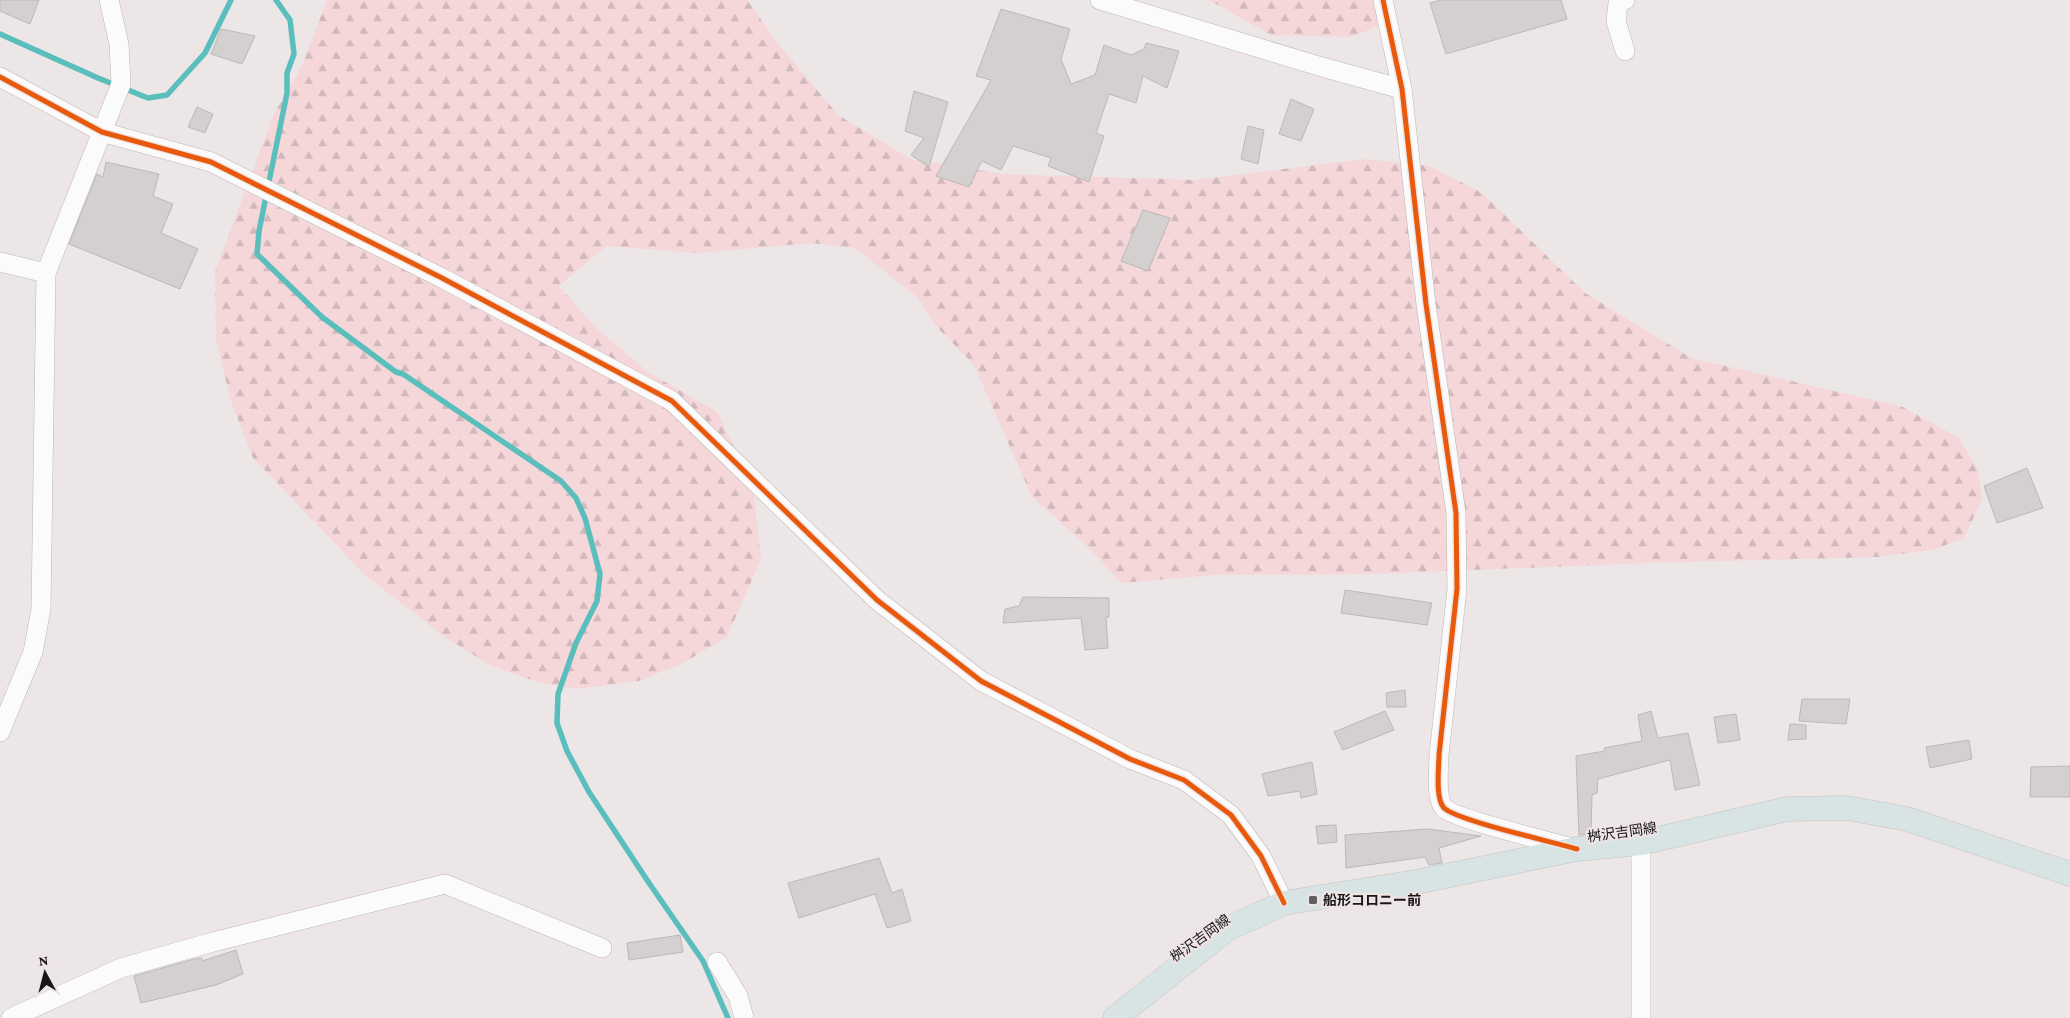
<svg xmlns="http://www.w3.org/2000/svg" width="2070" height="1018" font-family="'Crimson Pro','Noto Sans JP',serif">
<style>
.forest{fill:url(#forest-firs)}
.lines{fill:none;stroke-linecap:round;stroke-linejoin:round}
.stream{stroke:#5abebd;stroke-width:5.5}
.building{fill:#d4d0d0;stroke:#bcb8b8}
.minor-casing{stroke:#bab6b7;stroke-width:20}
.major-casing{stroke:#c5c3c3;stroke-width:25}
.minor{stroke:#fcfbfb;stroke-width:19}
.major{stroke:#d8e3e4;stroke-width:24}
.cycleway-casing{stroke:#eee4e5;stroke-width:8}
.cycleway{stroke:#e8590c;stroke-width:5}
.poi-dot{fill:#635f5f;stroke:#eee4e5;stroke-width:2}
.labels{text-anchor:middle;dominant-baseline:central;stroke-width:4.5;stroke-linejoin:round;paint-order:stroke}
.street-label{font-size:14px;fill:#191616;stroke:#eee4e5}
.poi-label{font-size:14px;font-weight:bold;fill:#191616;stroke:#eee4e5;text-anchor:start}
</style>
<defs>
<pattern id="forest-firs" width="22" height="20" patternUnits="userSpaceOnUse" patternTransform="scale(1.25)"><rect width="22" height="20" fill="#f5d7da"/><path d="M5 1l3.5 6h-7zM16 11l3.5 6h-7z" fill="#d1b8ba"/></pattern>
</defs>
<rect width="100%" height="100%" fill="#ece6e7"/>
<!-- forest -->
<g class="forest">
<path d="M327,0H747L776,41L838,115L911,159L1003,174L1195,180L1365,159L1430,166L1482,193L1585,293L1691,358L1903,407L1959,438L1978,469L1982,499L1964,538L1932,550L1877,557L1648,563L1372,574L1214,575L1121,583L1087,546L1032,497L974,365L935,325L917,297L855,248L812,243L697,253L606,246L559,286L594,326L648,372L717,412L753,486L761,559L727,637L681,664L638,681L575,689L537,682L490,665L445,637L366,576L253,458L231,401L216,339L215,272L274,114L302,66Z"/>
<path d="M1209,0H1391V2L1379,26L1350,37L1271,35Z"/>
</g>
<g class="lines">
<!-- stream -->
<g class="stream">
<path d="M276,0L290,20L294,54L287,73V93L259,231L257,254L322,317L396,372L403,374L561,481L576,498L585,518L600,574L597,601L576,643L558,694L557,723L567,751L589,792L649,883L703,961L728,1018"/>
<path d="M0,34L98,78L148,98L167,95L205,53L231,0"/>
</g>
</g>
<!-- building -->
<g class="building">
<path d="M0,0H39L30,24L0,11Z"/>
<path d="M1441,0H1561L1567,19L1446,54L1430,3Z"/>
<path d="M1001,9L1070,29L1061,59L1071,84L1095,75L1104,45L1131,55L1144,49L1146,43L1179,51L1167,88L1143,76L1136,103L1109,94L1096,133L1104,136L1089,182L1048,166L1051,158L1013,146L1001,170L982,161L969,187L936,176L991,80L976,76Z"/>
<path d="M221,29L255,36L242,64L211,54Z"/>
<path d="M914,91L948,102L929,167L911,155L924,138L905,131Z"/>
<path d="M1291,99L1314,109L1301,141L1279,134Z"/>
<path d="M197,107L213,114L205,133L188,127Z"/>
<path d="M1248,126L1264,130L1258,164L1241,159Z"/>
<path d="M106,162L159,174L153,196L173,204L161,233L198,249L180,289L69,244L97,174L103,177Z"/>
<path d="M1143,210L1170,218L1148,271L1121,261Z"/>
<path d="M2027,468L2043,508L1997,523L1984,486Z"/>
<path d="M1345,590L1432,603L1427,625L1341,613Z"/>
<path d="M1023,597L1109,598V617H1106L1108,648L1085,650L1081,618L1003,623L1005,609L1019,606Z"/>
<path d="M1405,690L1406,707H1387L1386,693Z"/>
<path d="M1802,699H1850L1846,724L1799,721Z"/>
<path d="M1385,711L1394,730L1343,750L1334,732Z"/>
<path d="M1651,711L1658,738L1688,733L1700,785L1675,790L1670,760L1598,779L1597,793L1592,795L1591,834L1579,835L1576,756L1605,751L1604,748L1642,741L1638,715Z"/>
<path d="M1736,714L1740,740L1718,743L1714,717Z"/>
<path d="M1790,724L1806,725V739L1788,740Z"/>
<path d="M1969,740L1972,759L1930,768L1926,747Z"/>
<path d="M1312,762L1317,794L1301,798L1300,791L1268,796L1262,774Z"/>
<path d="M2070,766V797H2030L2031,767Z"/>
<path d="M1336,825L1337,842L1318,844L1316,826Z"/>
<path d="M1428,829L1481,836L1439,848L1442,863L1429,865L1425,857L1346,868L1345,835Z"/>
<path d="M879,858L892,893L902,889L911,921L887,928L875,894L799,918L788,883Z"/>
<path d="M680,935L683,952L629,960L627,943Z"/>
<path d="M236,950L243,974L216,985L141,1003L134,976L194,959L202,958V961Z"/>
</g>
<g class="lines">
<defs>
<g id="minor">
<path d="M1100,0L1322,67L1402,89"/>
<path d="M1383,0L1402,89L1426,304L1456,513L1457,589L1439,755C1439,768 1435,797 1444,808C1457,820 1553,842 1576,849"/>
<path d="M1625,0L1618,3L1616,21L1625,51"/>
<path d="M0,77L102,132L211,162L442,278L672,401L877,600L981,681L1130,759L1184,780L1231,815L1261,856L1284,903"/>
<path d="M0,262L46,273"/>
<path d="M0,732L33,652L41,609L46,273L121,84L119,44L109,0"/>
<path d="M1641,843V1018"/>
<path d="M717,962L738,996L744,1018"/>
<path d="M11,1018L121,968L213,942L445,884L602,948"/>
</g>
<path id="major" d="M1115,1018L1227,929L1284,903L1416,882L1577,849L1641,843L1787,809L1847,808L1907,819L2070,874"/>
</defs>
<!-- minor casing -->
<use href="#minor" class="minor-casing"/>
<!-- major casing -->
<use href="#major" class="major-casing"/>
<!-- minor -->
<use href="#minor" class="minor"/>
<!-- major -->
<use href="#major" class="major"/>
<defs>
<g id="cycleway">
<path d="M1383,0L1402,89L1426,304L1456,513L1457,589L1439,755C1439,768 1435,798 1444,808C1458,821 1554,842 1577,849"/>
<path d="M0,77L102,132L211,162L442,278L672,401L877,600L981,681L1130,759L1184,780L1231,815L1261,856L1284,903"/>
</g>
</defs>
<!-- cycleway casing -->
<use href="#cycleway" class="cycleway-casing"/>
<!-- cycleway -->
<use href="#cycleway" class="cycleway"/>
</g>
<!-- markers -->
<rect class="poi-dot" x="1308" y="895" width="10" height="10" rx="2.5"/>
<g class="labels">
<!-- street labels -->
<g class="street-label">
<text transform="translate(1622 832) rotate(-8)">桝沢吉岡線</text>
<text transform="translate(1200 938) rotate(-36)">桝沢吉岡線</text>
</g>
<!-- poi labels -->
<g class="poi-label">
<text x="1323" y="900">船形コロニー前</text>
</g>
</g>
<!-- north arrow -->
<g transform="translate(45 973) rotate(353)" stroke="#eee4e5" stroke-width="4" paint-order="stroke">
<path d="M0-4L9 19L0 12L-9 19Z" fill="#191616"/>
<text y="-8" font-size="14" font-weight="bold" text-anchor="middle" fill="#191616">N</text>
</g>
</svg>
